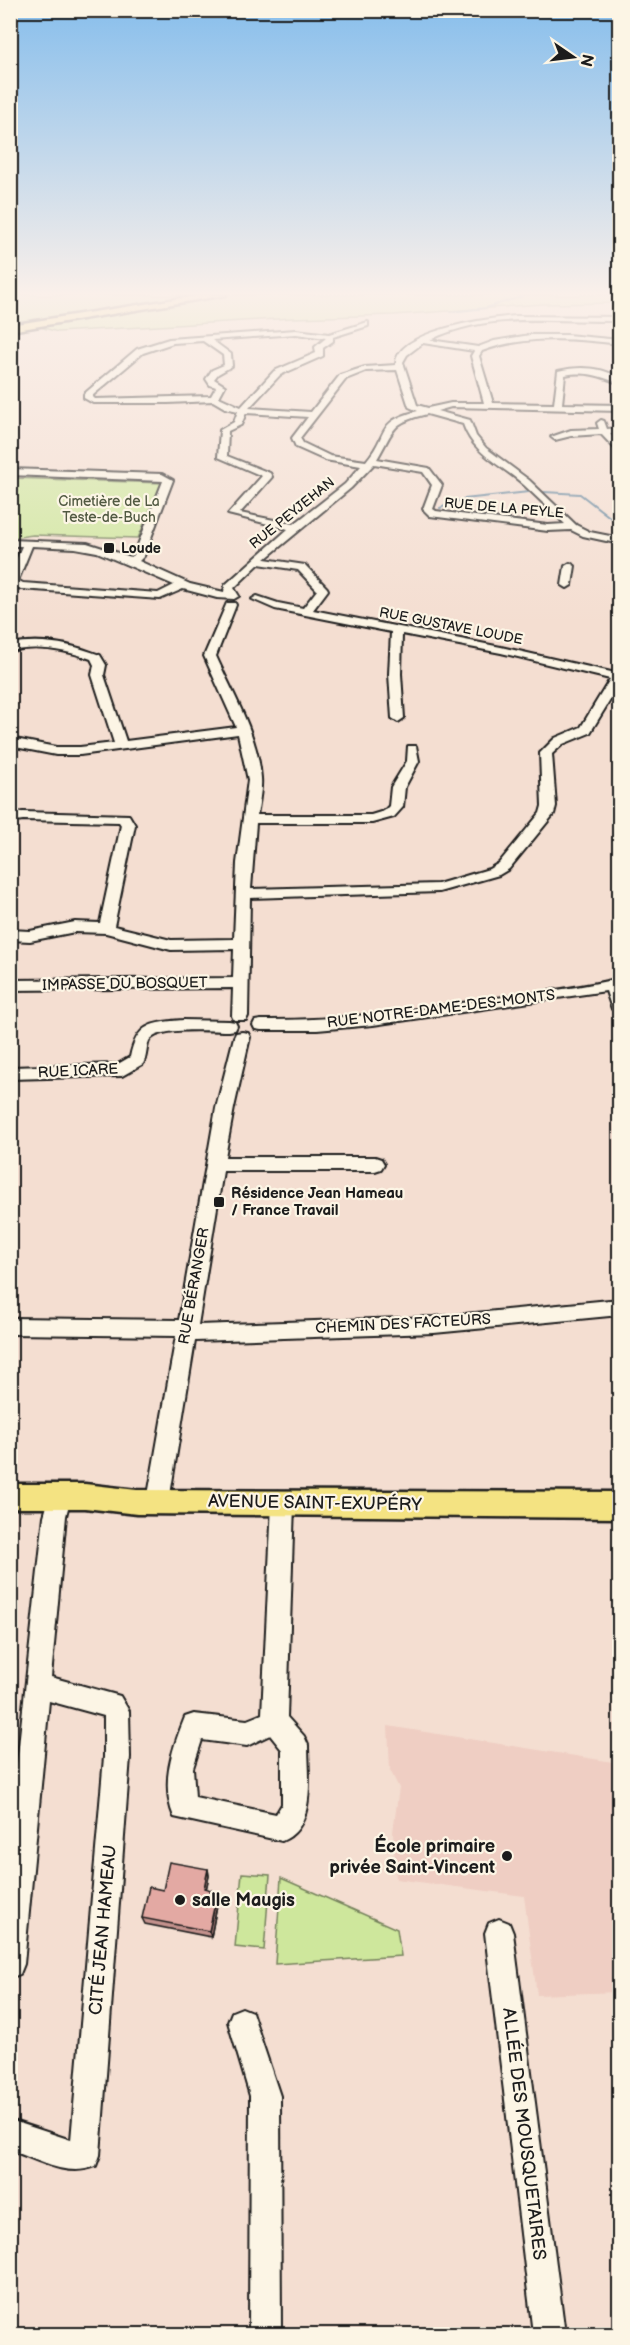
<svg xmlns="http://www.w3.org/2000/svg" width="630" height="2345" font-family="'Balsamiq Sans',sans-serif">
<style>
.built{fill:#efcec3}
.green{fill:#cee79c;stroke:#75825c;stroke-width:1.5}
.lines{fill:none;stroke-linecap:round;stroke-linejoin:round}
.stream{stroke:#65869d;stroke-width:2}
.minor-casing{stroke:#1c1c1c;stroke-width:4}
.major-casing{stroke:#1c1c1c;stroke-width:5}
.minor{fill:#fcf5e5;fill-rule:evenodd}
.major{fill:#f4e382;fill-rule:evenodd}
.wall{fill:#c3918c;stroke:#1c1c1c;stroke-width:1.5}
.shaded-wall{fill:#9f7672;stroke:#1c1c1c;stroke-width:1.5}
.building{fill:#e3a9a3;stroke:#1c1c1c;stroke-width:1.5}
.poi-dot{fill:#1c1c1c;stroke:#fcf5e5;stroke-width:2}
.labels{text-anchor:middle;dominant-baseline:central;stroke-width:4.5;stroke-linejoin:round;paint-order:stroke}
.far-park-label{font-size:14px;fill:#515942;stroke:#fcf5e5}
.far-street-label{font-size:14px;fill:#1c1c1c;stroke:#fcf5e5}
.far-poi-label{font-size:14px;font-weight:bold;fill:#1c1c1c;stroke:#fcf5e5;text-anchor:start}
.street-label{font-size:15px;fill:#1c1c1c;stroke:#fcf5e5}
.poi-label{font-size:15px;font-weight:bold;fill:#1c1c1c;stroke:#fcf5e5;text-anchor:start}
.near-street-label{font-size:18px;fill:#1c1c1c;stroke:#fcf5e5}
.near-poi-label{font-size:18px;font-weight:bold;fill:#1c1c1c;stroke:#fcf5e5;text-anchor:end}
</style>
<rect width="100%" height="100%" fill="#f4ded1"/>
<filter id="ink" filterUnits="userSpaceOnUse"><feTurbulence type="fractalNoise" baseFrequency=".0167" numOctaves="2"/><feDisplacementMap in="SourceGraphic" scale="12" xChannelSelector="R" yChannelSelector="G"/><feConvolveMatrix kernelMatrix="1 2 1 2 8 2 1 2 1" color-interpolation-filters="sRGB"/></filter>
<g filter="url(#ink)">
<!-- built -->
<path class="built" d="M388,1726L619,1763V1992L537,1995L524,1896L396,1879L393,1832L399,1788L390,1770Z"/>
<!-- green -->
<g class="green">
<path d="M10,295H619L620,303L543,304L393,315L293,318L58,332L11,319Z"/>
<path d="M10,478L162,483L138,538L33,535L11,538Z"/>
<path d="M242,1873L270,1875L264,1950L235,1947Z"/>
<path d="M281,1878L397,1929L401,1956L275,1964Z"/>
</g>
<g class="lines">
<!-- stream -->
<g class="stream">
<path d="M450,312L486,308L526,295"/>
<path d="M544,492L580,494L620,525"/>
<path d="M440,508L464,499L529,492"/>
</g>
<defs>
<g id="minor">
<path d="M516,316L620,317V321C557,322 488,311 430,340L478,347L494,341L530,335H567L620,340V344C574,338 526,335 482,351L479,356L493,403L554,404L558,371C579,366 601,367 620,378V384C601,376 586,371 565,375L562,404L620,405V411L451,407L437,411L470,420L476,436L486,448L529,480L576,525L590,532L620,538V544L583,536L571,530L548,531L430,516L423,509L432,485L423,472L374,464L351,488L265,559L305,565L327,588L328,590L313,610L501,647L620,674V684L590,733L563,744L552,754L556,806L554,814L509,869L499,875L439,892L250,898L248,1016L246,1020H234L232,1016L233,988L10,990V980L233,978L234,949L171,950L106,933L75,932L30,941L10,940V930L30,931L75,922L100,923L121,825L119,822L23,820L10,822V814L23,812L129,815L135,825L114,926L171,940L234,939L237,863L248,780L238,734L80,755H56L10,746V738L56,747H80L114,743L92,675L94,665L91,659C66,650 37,645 10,651V644C40,638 72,644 100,655L106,665L104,675L126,741L236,727L204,656L226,605L227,603H235L236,605L216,656C233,694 258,735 261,778C262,790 259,803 257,815H371L384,811L389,806L391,787L407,761L408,746H416L419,761L405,787L403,807L394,817L372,823H256L251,889L438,884L489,869L499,863L540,813L542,806L540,753L555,738L581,727L610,679L501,653L402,634L401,674L404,718L398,722L392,718L389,674L391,632L275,609L252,599L257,596L278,603L303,608L317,590L298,570L259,564L234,588L239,596L234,599L217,598L183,589L160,599L21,589L10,585V574L22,546H10V540L87,543L131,557L134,555L163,481L10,475V469L162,474L173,480L144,556L139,561L190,584L224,592L225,585L288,529L228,514L262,476L218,457L220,430L234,422L238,411L225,408L213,401L168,403H93L84,398V394L137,349L169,339L296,330L329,334L368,322V326L333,337V341L323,348V356L280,375L249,408L311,412L340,375L365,367L396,365C394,330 492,318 516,316ZM296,334L326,338L315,347L316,353L274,371L241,407L219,397L225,386L214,379L218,374L232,366L231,354L212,340ZM203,341L223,355L224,365L212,370L206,379L210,385L216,387L211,396L95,399L92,396L143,353L173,343ZM423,343L474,351L471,356L484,403H451L428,408L417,405L403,362L407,355ZM397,370L409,407L418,411C374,422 390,434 366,461L330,456L303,443L300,438L346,379L366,371ZM246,413L308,417L292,438L296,447L325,460L361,466L345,484L294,524L240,513L272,477L270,473L227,456L228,431L241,425ZM427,414L463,424C473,454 502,465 524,485C538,498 551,511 565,524L548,525L436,511L433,509L442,485L429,468L377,459C395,429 390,423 427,414ZM32,546L75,548L97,552L174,585L158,593L23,583L19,581V578Z"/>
<path d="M601,420L604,421L607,429L620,428V434H610L620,445V454L601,434L571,436L555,440L551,437L571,430L599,429L597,423Z"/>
<path d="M570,563L575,566L572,585L567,588L562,585L565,566Z"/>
<path d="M620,978V1014L612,1009L606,991L373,1025L317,1030H261L255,1029L253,1025L255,1021L261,1020C338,1021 413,1010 489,999C532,993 576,989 620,978Z"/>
<path d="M183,1020L229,1021L235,1022L237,1026L235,1030L229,1031C213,1031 158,1026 149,1041C146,1048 147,1057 143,1064L122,1076L10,1079V1067L118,1064L130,1057C137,1023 151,1023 183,1020Z"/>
<path d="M242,1032L248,1033L250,1037L234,1108L225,1157H375L381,1159L384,1164L381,1169L375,1171H223L198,1325L434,1317L620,1299V1315L434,1333L195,1341L169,1501L166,1508L158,1511L150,1508L147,1501L176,1336L10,1334V1318L179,1320L216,1108L234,1037L236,1033Z"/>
<path d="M60,1486L68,1489L71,1496L66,1516L51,1677L120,1696L129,1711L130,1757L100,2155L96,2166C67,2178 38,2160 10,2150V2120L71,2140L104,1757V1716L49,1701L24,1964L20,1974L10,1978V1828L44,1516L52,1489Z"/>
<path d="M283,1494L291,1497L294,1504L287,1717L304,1736L308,1745C308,1775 317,1827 282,1841L174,1817C160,1784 172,1749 185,1717L194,1714L247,1720L262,1714L272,1504L275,1497ZM270,1735L282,1750V1804L276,1814L195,1797L193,1768L202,1740L247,1746Z"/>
<path d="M499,1919L509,1923L513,1933L565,2334H533L485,1933L489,1923Z"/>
<path d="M242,2008L252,2012L280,2096L281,2334H249L250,2096L228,2022L232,2012Z"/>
</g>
<g id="major">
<path d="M202,295H226L10,331V325Z"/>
<path d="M10,1484H85L137,1490L620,1492V1518L137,1514L85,1508H10Z"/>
</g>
</defs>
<!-- minor casing -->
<use href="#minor" class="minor-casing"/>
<!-- major casing -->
<use href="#major" class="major-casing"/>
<!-- minor -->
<use href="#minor" class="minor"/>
<!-- major -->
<use href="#major" class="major"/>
</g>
<!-- wall -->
<path class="wall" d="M208,1869L209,1876L206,1889L211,1890V1898L216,1899L217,1905L211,1937L145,1924L142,1918L163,1890Z"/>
<!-- shaded-wall -->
<g class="shaded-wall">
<path d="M208,1869L209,1876L205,1895L204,1888Z"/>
<path d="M216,1899L217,1905L211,1937L209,1931Z"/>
</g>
<!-- building -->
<path class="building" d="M169,1862L208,1869L204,1888L211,1890L209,1898L216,1899L209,1931L142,1918L149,1887L163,1890Z"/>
</g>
<!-- sky -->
<linearGradient id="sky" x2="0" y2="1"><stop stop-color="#87beec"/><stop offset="0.47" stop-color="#faf0ea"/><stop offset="1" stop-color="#faf0ea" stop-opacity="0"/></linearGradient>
<rect width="630" height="624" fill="url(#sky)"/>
<!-- markers -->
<g class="poi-dot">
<rect x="103" y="542" width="12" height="12" rx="3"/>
<rect x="213" y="1196" width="12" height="12" rx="3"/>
<circle cx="507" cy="1856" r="6"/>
<circle cx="180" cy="1900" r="6"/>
</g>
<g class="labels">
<!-- far-park labels -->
<g class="far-park-label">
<text x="109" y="501">Cimetière de La<tspan x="109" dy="16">Teste-de-Buch</tspan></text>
</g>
<!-- far-street labels -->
<g class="far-street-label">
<text transform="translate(504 508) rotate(5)">RUE DE LA PEYLE</text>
<text transform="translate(292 513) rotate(-39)">RUE PEYJEHAN</text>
<text transform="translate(451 626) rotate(11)">RUE GUSTAVE LOUDE</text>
</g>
<!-- far-poi labels -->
<g class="far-poi-label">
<text x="121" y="548">Loude</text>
</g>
<!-- street labels -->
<g class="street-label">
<text transform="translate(125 984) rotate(-1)">IMPASSE DU BOSQUET</text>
<text transform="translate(441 1009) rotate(-7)">RUE NOTRE-DAME-DES-MONTS</text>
<text transform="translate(78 1071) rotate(-3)">RUE ICARE</text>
<text transform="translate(194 1286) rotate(-80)">RUE BÉRANGER</text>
<text transform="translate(403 1324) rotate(-3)">CHEMIN DES FACTEURS</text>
</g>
<!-- poi labels -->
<g class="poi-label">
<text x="231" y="1193">Résidence Jean Hameau<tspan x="231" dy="17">/ France Travail</tspan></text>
</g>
<!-- near-street labels -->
<g class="near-street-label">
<text transform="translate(315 1503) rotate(1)">AVENUE SAINT-EXUPÉRY</text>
<text transform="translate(103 1930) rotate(-85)">CITÉ JEAN HAMEAU</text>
<text transform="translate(524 2134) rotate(83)">ALLÉE DES MOUSQUETAIRES</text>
</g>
<!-- near-poi labels -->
<g class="near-poi-label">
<text x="495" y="1846">École primaire<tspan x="495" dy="21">privée Saint-Vincent</tspan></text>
<text x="192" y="1900" text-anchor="start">salle Maugis</text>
</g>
</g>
<!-- margin -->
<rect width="630" height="2345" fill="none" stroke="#fcf5e5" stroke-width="36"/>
<rect x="18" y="18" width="594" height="2309" fill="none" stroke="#1c1c1c" stroke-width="2" filter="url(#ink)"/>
<!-- north arrow -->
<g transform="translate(573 57) rotate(104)" stroke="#fcf5e5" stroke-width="4.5" paint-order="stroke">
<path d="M0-4.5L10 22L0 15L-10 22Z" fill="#1c1c1c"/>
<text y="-9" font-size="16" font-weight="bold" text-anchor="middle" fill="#1c1c1c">N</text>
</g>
</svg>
